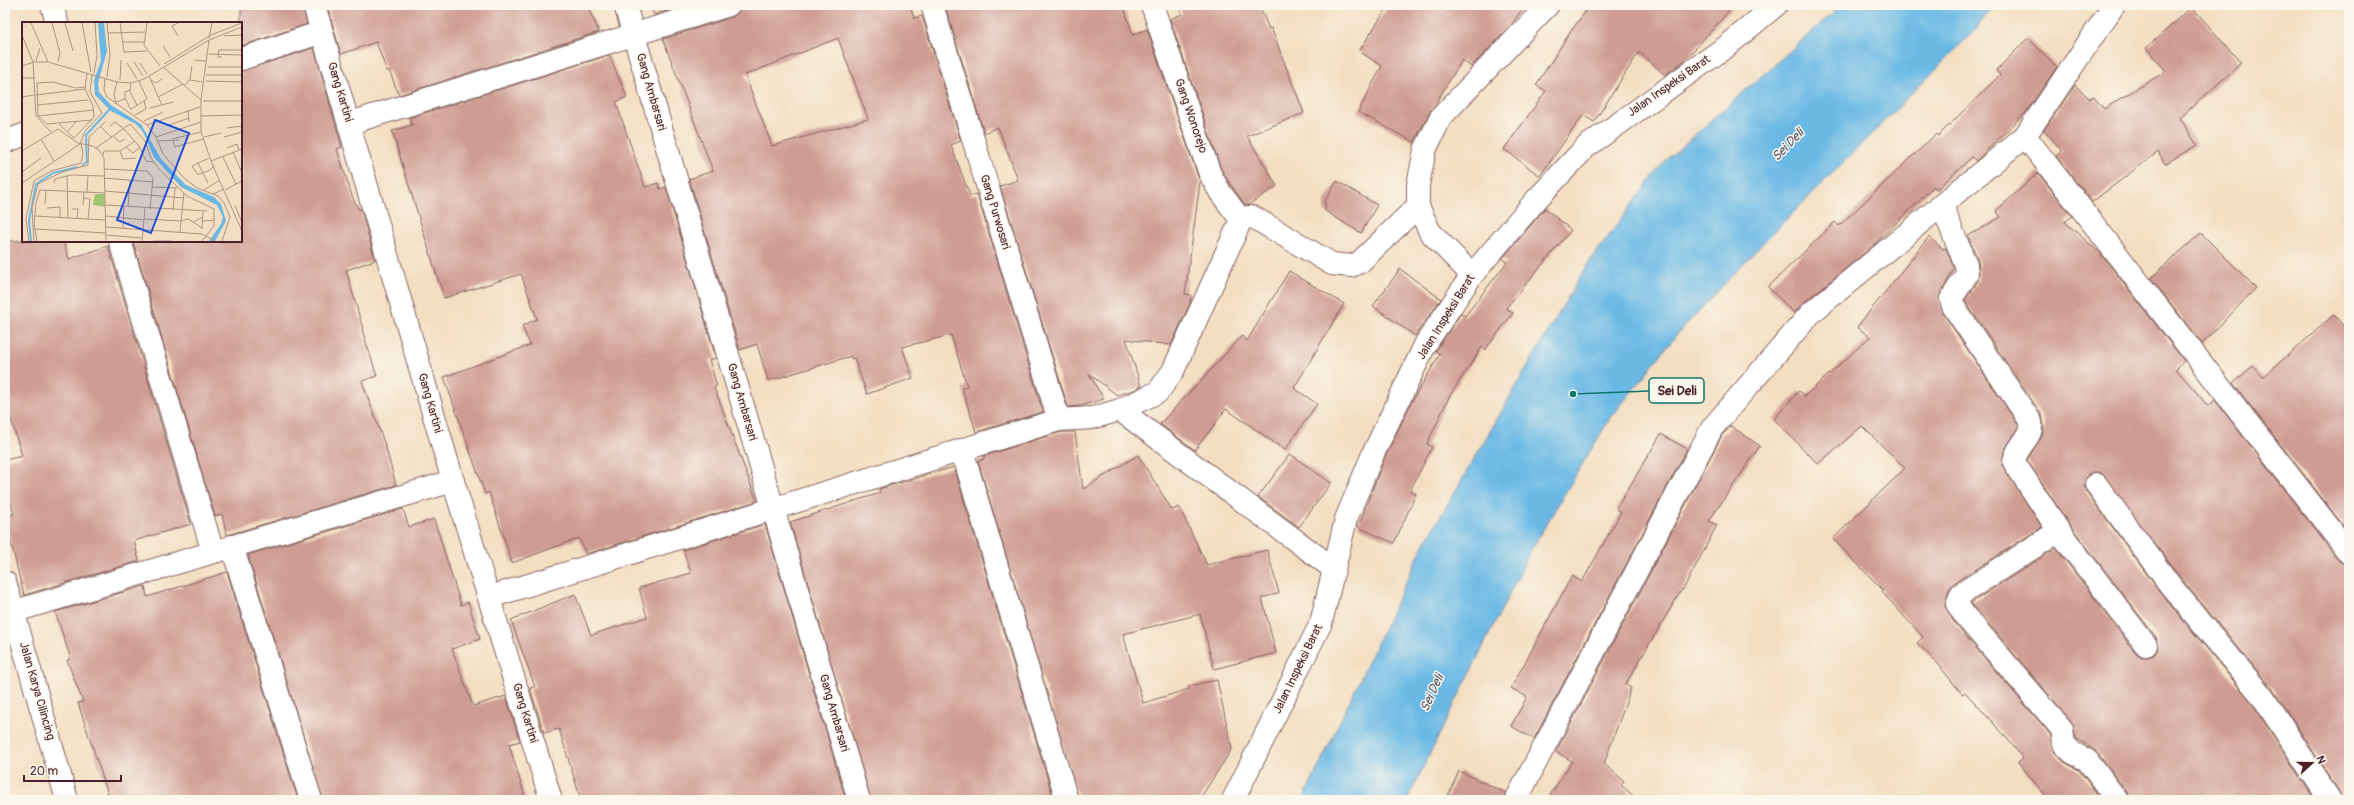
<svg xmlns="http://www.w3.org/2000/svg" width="2354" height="805" font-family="Pangolin,sans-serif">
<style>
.water{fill:#6ab9e5;stroke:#5a6c88}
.building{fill:#cf9c93;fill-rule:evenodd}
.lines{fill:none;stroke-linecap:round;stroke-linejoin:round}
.minor-casing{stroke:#856260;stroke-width:24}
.tertiary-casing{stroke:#856260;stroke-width:24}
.minor{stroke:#fff;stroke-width:22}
.tertiary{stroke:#fff;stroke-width:22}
.labels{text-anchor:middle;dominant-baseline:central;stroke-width:3;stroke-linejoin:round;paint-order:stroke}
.street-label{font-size:12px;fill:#4a1f2b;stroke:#fbf7ec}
.water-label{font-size:13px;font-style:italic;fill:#55556c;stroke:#fbf7ec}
.inset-river{fill:none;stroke:#6ab9e5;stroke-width:2}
.inset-road{fill:none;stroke:#af9285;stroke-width:1}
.view{fill:#1d4ed8;fill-opacity:0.15;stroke:#1d4ed8;stroke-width:2}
.inset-edge{fill:none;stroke:#4a1f2b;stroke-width:2}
.leader{fill:none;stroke:#0f766e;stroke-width:1.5}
.callout-dot{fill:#0f766e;stroke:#fbf7ec;stroke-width:1.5}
.callout{fill:#fbf7ec;stroke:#0f766e;stroke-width:1.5}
.callout-label{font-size:13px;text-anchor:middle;font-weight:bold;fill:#4a1f2b}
</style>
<rect width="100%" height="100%" fill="#fbf7ec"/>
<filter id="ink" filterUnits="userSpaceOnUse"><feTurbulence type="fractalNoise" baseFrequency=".025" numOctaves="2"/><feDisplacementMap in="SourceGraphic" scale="8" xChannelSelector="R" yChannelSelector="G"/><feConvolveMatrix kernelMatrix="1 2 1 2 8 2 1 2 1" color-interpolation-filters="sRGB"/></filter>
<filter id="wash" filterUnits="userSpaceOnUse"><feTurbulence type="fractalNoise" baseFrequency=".012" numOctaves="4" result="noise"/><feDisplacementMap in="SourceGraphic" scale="16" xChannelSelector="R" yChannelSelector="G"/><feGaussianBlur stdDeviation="0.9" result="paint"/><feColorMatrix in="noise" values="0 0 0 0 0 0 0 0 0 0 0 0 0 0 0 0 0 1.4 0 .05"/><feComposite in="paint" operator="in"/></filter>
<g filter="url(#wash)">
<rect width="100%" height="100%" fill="#f3dec1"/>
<!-- water -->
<path class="water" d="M1842,5H1994L1975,30L1760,246L1679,332L1609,420L1532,548L1407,800H1303L1421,550L1585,268L1663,163Z"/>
<g id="blocks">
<!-- building -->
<g class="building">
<path d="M241,5H302L307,24L241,46Z"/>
<path d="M327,5H587L599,32L399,95L389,70L387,72L376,42L341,54Z"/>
<path d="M650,5H687L654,15Z"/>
<path d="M741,5H910L914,18L922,16L961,141L951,145L970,196L977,194L1043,412L976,432L962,388L967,386L951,335L902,347L913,378L867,394L854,358L851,359V356L768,381L757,344L740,350L689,179L713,171L663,39L733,17L738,13ZM838,38L868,119L772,146L745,75Z"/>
<path d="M962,5H1123L1133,35L1147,29L1200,182L1185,294L1191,295L1190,304L1171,345L1126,339L1141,386L1134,390L1117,395L1088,373L1104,399L1081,406L1068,407L1000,186L1018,180L998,127L984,133L946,9Z"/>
<path d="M1178,5H1259L1269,29L1271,28L1304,113L1247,136L1277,186L1248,205H1245L1231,185L1221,169L1170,19L1182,14Z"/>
<path d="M1389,5H1525L1510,27L1471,67L1462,60L1430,112L1414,142L1358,112L1382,66L1359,51Z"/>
<path d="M1590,5H1734L1685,60L1665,75L1639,52L1594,122L1583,115L1540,176L1504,149L1546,91L1536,85L1569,34Z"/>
<path d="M2192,7L2241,63L2180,118L2197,145L2165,164L2158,152L2092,202L2056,156L2062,151L2044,130L2075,85L2090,99L2093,96L2104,109L2166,71L2146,48Z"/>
<path d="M2028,38L2057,67L2027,111L1976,161L1972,157L1937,189L1934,186L1872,247L1803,303L1794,313L1768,287L1835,222L1839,226L1936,134L1938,136L2000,75L1996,71Z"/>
<path d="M314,48L342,147L337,149L352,196L359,210L361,209L375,260L346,270L363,329L362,330L377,376L362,381L386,448L396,485L227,535L222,514L215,516L133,241H241V71Z"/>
<path d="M609,55L627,97L616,102L645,187L658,183L660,189L666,187L716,358L709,360L717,386L714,387L757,501L586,554L579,538L512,563L489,492L485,494L444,377L530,345L522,326L537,319L521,274L444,298L392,131L412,125L409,118Z"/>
<path d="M2038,173L2072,216L2065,222L2100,253L2184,361L2176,369L2208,406L2215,400L2339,561L2349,565V800H2342L2340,793L2272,688L2180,577L2101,473L2095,472L2088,474L2084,485L2086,491L2160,592L2252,703L2315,800H2129L2127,792L2097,752L2076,738L2071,721L1971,603L2056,548L2136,653L2142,657H2148L2154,655L2158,649L2156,637L2069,524L2027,460L2042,436L2044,427L2042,415L1965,301L1978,281L1979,273L1978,260L1968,236L2001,217L1996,211Z"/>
<path d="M1337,181L1377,205L1361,233L1325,211V201Z"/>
<path d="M1545,208L1571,230L1506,308L1513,313L1485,350L1482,347L1449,397L1427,444L1432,447L1410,491L1416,494L1394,543L1358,527L1384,459L1411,403L1440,354L1436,351L1437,349L1461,313L1465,316L1507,262L1502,259Z"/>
<path d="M2201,233L2256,288L2202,344L2151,278Z"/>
<path d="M1929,237L1943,249L1946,248L1954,268L1939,297L1943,313L2019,426L2004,451L2002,465L2042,527L1954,583L1949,589L1945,606L1955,624L2050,734L2055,753L2064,762L2079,770L2101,800H2049L2018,762L2023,758L2005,736L1965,692L1962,694L1938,664L1917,643L1923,637L1882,592L1883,590L1833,539L1905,468L1862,426L1818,464L1774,419L1799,391L1805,396L1870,337L1857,327Z"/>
<path d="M5,241H63L69,259L108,246L191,524L134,541L139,561L24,595L5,519V516L14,514L5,480V460L22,456L5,399Z"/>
<path d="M1400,269L1441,299L1415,336L1373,306Z"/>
<path d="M1289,271L1344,304L1294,388L1317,404L1285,450L1226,409L1195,450L1160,424L1242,336L1247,341Z"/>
<path d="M2334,315L2349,333V533L2233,383L2253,366L2263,377Z"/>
<path d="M1731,426L1760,446L1709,521L1717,525L1683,590L1682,589L1625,685L1631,688L1604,764L1624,781L1621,785L1638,800H1547L1572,761L1556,752L1722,435Z"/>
<path d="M1061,432H1075L1083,489L1138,455L1172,510L1179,507L1207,565L1267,550L1279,593L1262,598L1276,653L1214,669L1200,614L1123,634L1143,703L1189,689V686L1217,680L1232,749L1199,800H1079L978,461L984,459V456Z"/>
<path d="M1661,434L1687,449L1534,739L1511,726L1527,697L1511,688L1572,576L1582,582L1621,512L1616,509Z"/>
<path d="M1290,454L1331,483L1299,527L1258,497Z"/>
<path d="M954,467L1054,800H871L790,522L880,493L879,489Z"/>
<path d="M403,509L409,527L434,519L461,605L468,602L480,639L452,649L473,706L506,696L520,741L509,744L526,800H323L248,555Z"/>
<path d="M765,524L846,800H581L559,729L544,733L530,688L535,687L511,620L575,594L591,635L647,617L639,588L691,573L683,550Z"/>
<path d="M227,572L298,800H110L78,703L83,702L67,660L71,659L55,612L145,586L147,597Z"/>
<path d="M1459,771L1506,793L1504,800H1446Z"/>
</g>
</g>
</g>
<g filter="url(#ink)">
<use href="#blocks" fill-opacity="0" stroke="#856260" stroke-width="1"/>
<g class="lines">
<defs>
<g id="minor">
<path d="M52,5L57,23"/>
<path d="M314,5L453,481L551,800"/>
<path d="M625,5L859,800"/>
<path d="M932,5L1059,420"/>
<path d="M1152,5L1210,174L1220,192L1241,220"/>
<path d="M241,59L322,32"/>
<path d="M350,123L729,5"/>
<path d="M2025,136L2349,553"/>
<path d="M5,142L23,135"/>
<path d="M1942,206L1966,265L1967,274L1951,299L1953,306L2031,422C2034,437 2015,447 2014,462L2059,531L2146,645"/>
<path d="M120,241L213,552"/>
<path d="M1472,275L1430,232L1418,206V185L1425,150L1441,117L1548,5"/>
<path d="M1120,410L1334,569"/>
<path d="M962,450L1067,800"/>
<path d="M2096,484L2170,585L2262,696L2330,800"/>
<path d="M2059,531L1961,594L1957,604L1965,616L2062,729L2064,744L2073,753L2087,760L2117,800"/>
<path d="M232,546L311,800"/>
<path d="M490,597L1029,429L1059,420L1092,418L1120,410L1158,392L1173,371L1241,220L1248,217H1253L1332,264L1351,266L1360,262L1418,206"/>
<path d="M5,614L453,481"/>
<path d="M1233,800L1321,623L1346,519L1373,454L1426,343L1472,275L1536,200L1586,147L1727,46L1776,5"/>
<path d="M1516,800L1712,428L1811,313L2025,136L2114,5"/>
</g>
<path id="tertiary" d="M5,582L67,800"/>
</defs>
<!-- minor casing -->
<use href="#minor" class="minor-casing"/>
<!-- tertiary casing -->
<use href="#tertiary" class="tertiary-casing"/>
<!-- minor -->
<use href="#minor" class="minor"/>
<!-- tertiary -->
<use href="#tertiary" class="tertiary"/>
</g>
</g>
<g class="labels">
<!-- street labels -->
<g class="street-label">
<text transform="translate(1669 86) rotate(-35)">Jalan Inspeksi Barat</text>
<text transform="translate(340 92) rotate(73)">Gang Kartini</text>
<text transform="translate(651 92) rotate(74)">Gang Ambarsari</text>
<text transform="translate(1191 116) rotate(71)">Gang Wonorejo</text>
<text transform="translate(995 212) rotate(73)">Gang Purwosari</text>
<text transform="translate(1446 317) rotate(-58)">Jalan Inspeksi Barat</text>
<text transform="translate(742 402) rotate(74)">Gang Ambarsari</text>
<text transform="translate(430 403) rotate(74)">Gang Kartini</text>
<text transform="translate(1298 669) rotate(-64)">Jalan Inspeksi Barat</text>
<text transform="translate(37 691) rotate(74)">Jalan Karya Cilincing</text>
<text transform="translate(525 713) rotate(73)">Gang Kartini</text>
<text transform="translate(834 713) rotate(74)">Gang Ambarsari</text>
</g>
<!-- water labels -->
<g class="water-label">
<text transform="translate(1788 145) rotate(-46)">Sei Deli</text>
<text transform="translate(1432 693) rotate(-66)">Sei Deli</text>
</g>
</g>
<!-- overview -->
<g transform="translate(22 22)">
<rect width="220" height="220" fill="#f3dec1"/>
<path d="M73,172H82L83,185L71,183Z" fill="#a1c670"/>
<path d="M76,1H82L85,29L76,61L77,70L89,83L119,102L139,137L164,163L192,175L199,182L204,199L193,219H187L199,202L201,195L195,183L159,165L132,135L121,110L114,102L89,89L73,73L72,58L79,39Z" fill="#6ab9e5"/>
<path class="inset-river" d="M60,143L65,140L64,113L88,87M9,219L7,199L14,162L31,151L56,145"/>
<path class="inset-road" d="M9,1L26,40M30,1L38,31L36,40M43,1L51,29M60,1L69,50M98,1L102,30L125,29M125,1L122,23L138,44M156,1L150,4L156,14M86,11L124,10M0,13L11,40L14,94L29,110M202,14L220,13M187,16L190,1M187,18L179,78V110L191,144L220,209M100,20H122M141,24L148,35M187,32L220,33M200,35H196L197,28H219M172,38L184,39M14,39L18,26M112,40L121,54M105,41L115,57M118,41L125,52M142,42L189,13L220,1M0,44L12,40H26L95,60L109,61L122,57L187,18L220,5M141,45L179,78M186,45H220M72,51L75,33L73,1M184,53H220M127,54L140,83M85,55L88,33L85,1M0,56H13M83,57L82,68L85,75L125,103L134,115L141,132L162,156L175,166L196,174L202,181L208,195L200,219M98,58L99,38M129,58L134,61L140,57M168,58L181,60M184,59L220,60M109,61L108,70L115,83M163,63L168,57L170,44M63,65L53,66L31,60L15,61L16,94L25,102L70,98M14,73L63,67M0,75L12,73M136,75L161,62M103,76L109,88M181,79H220M94,80L103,77V70L108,68M94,82L92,72L95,60M15,83L66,78M128,86L151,80M109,87L125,77L117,59M166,88L167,100M113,93L124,87L122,79M16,94L72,88M179,94L220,93M122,99L141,90M37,102L52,116L72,95L71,84L63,67L65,52M125,103L178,85M147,103L167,96M78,104L90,116M88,104L93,100L102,107L117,124L124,139L131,140M205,106L220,104M45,110L54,100M92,115L98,120L103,117M134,115L179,100M182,115L199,111M202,115L220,110M19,117L32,139M150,117L179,110M135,119L157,118M151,119L153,125L181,117M104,125L111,131L117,126M74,126L108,102L123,119L129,136L137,147L165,174L192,187V204L180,219M205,126L215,122L217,128M0,129L36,107L56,121L71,124L78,129L82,136L84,219M98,129L101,137L114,136M211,130L220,151M81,133L82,129H98L113,119M201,135L214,162M189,139L220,127M176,141L187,136M82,147L125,149M125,149L131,156L128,187M0,150L19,136M45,154L46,196M82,156L130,160M0,161L58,122L63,109L80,91L68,70L70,53M32,161L33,157L49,153L82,154M186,161L176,141L170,144L176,153L177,152L181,151L188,148L193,143M130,165L155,166M182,168L198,158M203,168L220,159M83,169L161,176M65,171L66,153M191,172L202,167M61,176L68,177L66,197M23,182L24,169M61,183L62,170M84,183L185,189M213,184L220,200M106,185L108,158M25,186L38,185V195M50,187H56L55,196M151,188L153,166M13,194L83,198M84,194L122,198M122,197L159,199L162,171M181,199L193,198M84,205L180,212L193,219M101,206L102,185M180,206L171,200L181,195M13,207L84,211M180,207L181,190M158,210L159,199L166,197L171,200M84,213L120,216M7,219L4,197L12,159L29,149L59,141L61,131L59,122M12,219L10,186L16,162L40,150L66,143L67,115L83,100M15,219L12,202L14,181L18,168L83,171M120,219L123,186M131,219H149"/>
<path class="view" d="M133,98L167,111L129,211L95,198Z"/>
<rect width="220" height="220" class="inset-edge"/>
</g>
<!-- callouts -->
<path class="leader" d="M1573 394L1649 391"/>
<circle class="callout-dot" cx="1573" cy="394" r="4"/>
<rect class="callout" x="1649" y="378" width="55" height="25" rx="4"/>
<g class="callout-label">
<text x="1677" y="395">Sei Deli</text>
</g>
<!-- margin -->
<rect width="2354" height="805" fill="none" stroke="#fbf7ec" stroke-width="20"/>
<!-- north arrow -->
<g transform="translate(2312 763) rotate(69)" stroke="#fbf7ec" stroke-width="3" paint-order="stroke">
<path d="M0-3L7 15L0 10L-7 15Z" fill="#4a1f2b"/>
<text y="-6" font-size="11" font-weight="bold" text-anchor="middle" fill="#4a1f2b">N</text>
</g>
<!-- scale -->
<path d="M24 775v6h97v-6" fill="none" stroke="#4a1f2b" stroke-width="2"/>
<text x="30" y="775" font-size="12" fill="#4a1f2b" stroke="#fbf7ec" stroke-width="3" paint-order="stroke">20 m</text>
</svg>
